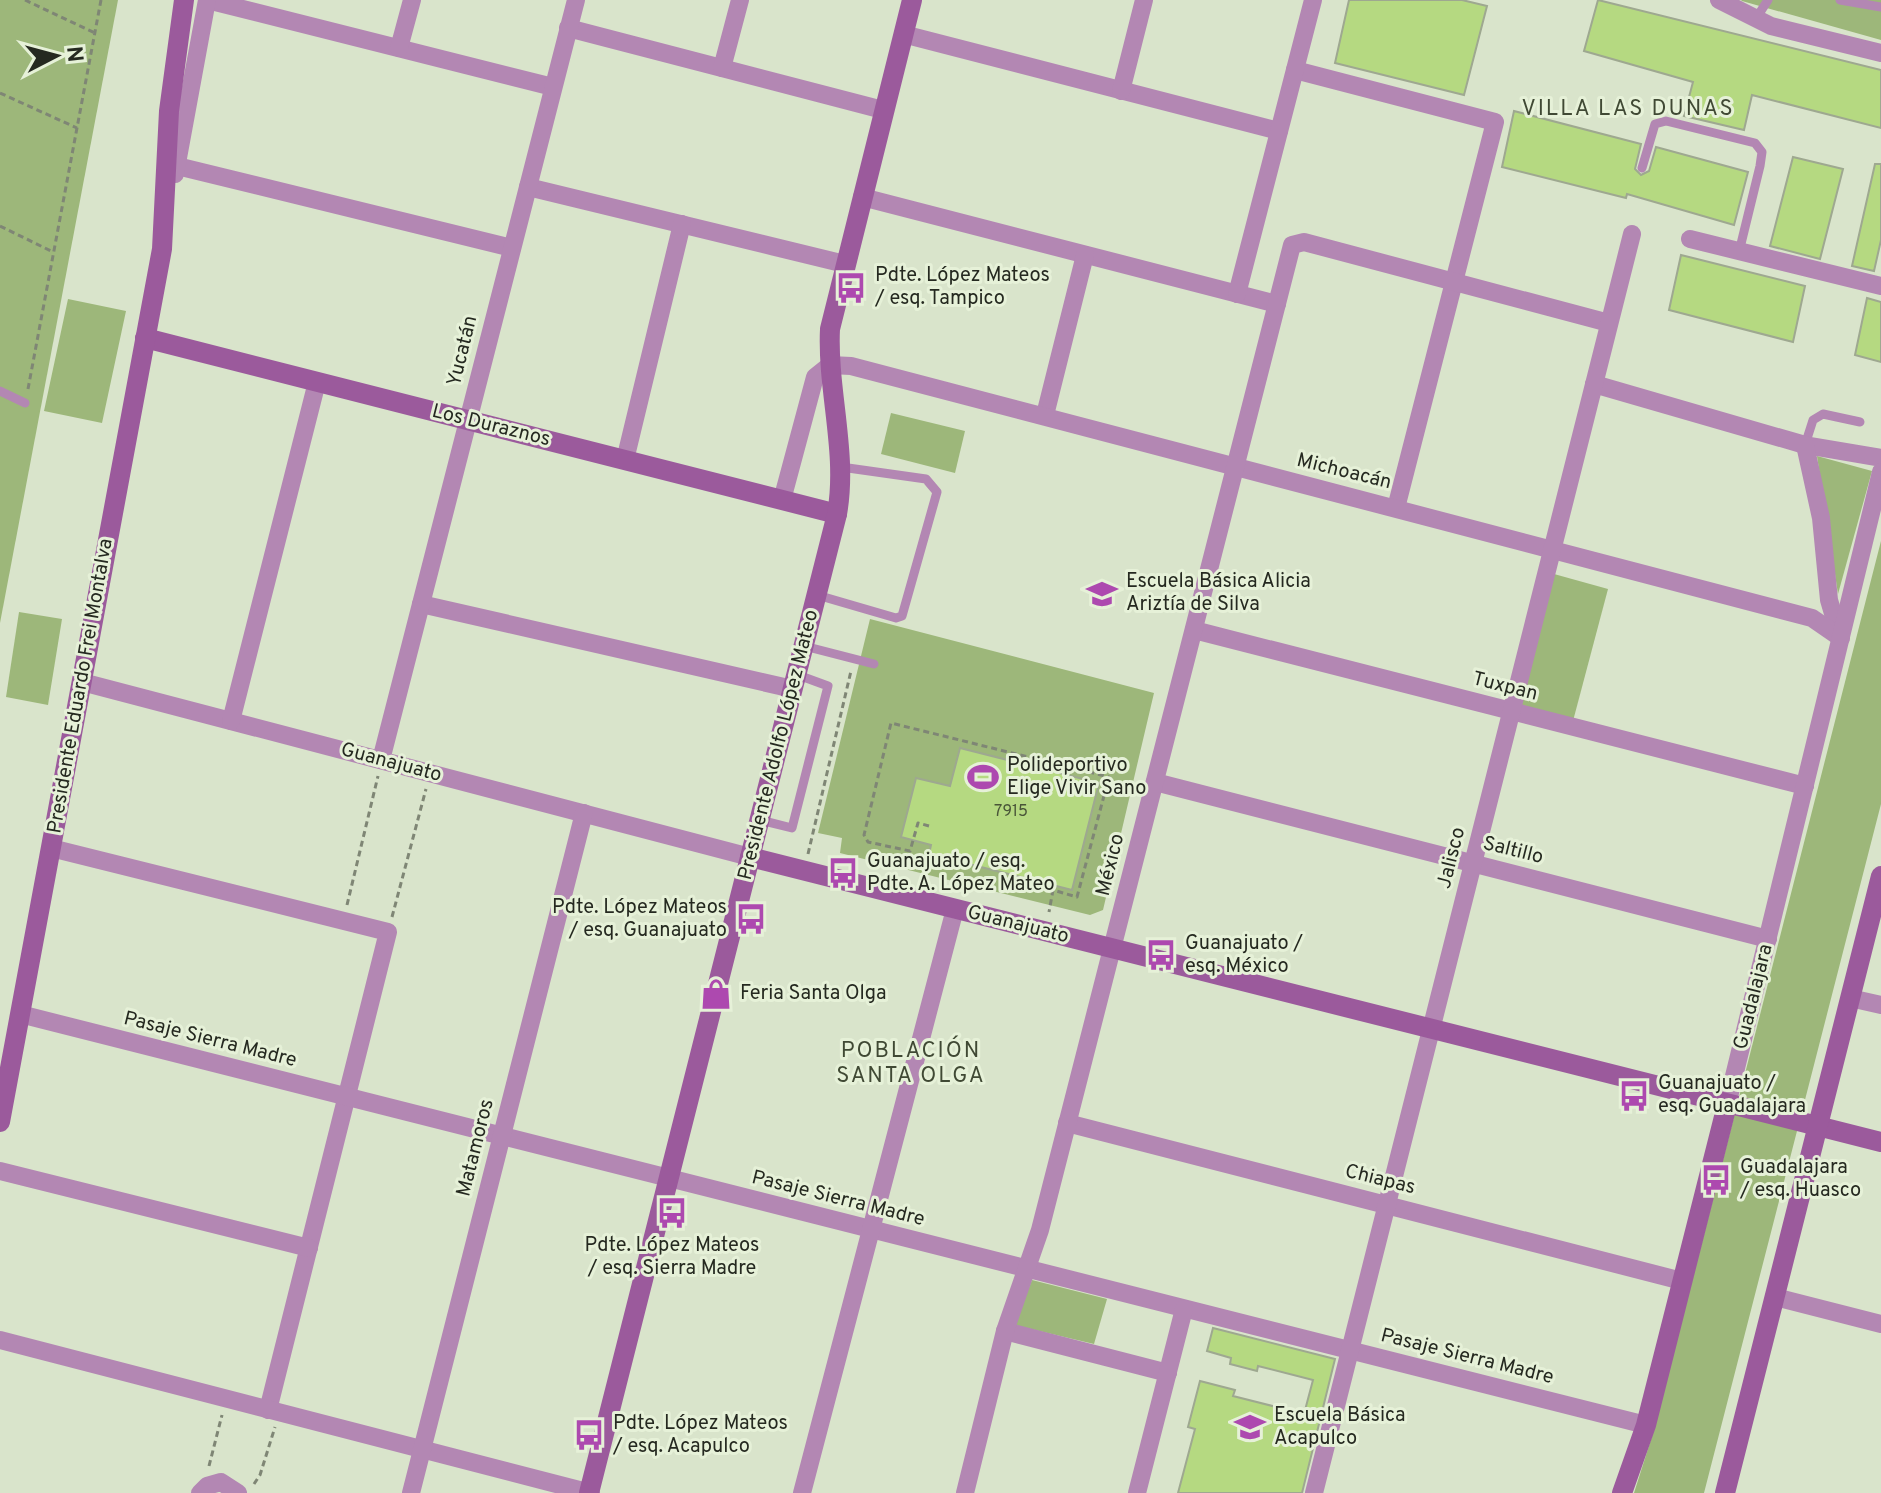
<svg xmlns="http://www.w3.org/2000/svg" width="1881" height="1493" font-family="Overpass,sans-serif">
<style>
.green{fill:#9db77a}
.building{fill:#b5d981;stroke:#9ea890;stroke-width:2}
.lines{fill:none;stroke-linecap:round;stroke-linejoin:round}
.path{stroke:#7f8675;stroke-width:3;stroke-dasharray:6 4;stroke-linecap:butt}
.lane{stroke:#b387b3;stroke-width:9}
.street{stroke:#b387b3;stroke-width:18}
.secondary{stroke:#9b5a9c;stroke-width:20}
.labels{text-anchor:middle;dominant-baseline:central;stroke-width:6;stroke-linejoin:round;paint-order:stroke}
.number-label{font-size:16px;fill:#495538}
.poi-label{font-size:20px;fill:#252920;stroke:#e6f1d8;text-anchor:start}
.street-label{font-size:20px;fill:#252920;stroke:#e6f1d8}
.neighbourhood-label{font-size:22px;letter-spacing:2px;fill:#404934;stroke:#e6f1d8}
</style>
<rect width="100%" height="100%" fill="#d9e4cb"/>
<!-- green -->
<g class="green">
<path d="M0,0H118L0,623Z"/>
<path d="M1741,0H1881V40L1742,1Z"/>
<path d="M68,299L126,311L102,423L44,411Z"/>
<path d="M891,413L965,431L955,473L881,454Z"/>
<path d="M1817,456L1872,471L1838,594Z"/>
<path d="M1881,541V804L1704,1493H1634L1654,1430Z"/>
<path d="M1554,574L1608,589L1573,721L1519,706Z"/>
<path d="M19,612L62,619L48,705L6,697Z"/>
<path d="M870,619L1154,693L1103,910L1090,915L840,853L842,838L818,833Z"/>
<path d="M1032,1280L1107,1299L1094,1344L1014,1325Z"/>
</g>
<!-- building -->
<g class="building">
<path d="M1349,0H1462L1487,6L1464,95L1335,63Z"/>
<path d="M1598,0L1881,70V128L1752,95L1744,130L1684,116L1693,82L1584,51Z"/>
<path d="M1514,111L1641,144L1635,169L1641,175L1649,171L1656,147L1748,172L1734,225L1627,194L1626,198L1502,167Z"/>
<path d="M1793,157L1843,169L1820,259L1770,246Z"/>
<path d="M1875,164H1881V240L1874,271L1852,266Z"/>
<path d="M1681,255L1805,286L1793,342L1669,310Z"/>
<path d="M1867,298L1881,302V362L1855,355Z"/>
<path d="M960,748L1099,783L1072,890L929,854L931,845L901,837L916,778L950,786Z"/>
<path d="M1213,1328L1335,1359L1302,1493H1178L1195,1429L1188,1427L1200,1381L1235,1390L1233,1396L1304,1414L1313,1380L1258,1366L1257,1371L1230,1364L1231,1358L1207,1351Z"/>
</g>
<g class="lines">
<!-- path -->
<g class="path">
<path d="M25,0L95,33"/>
<path d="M0,93L77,128"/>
<path d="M0,226L53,252"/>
<path d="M28,389L101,0"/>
<path d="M929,826L918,823L910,851L868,842L864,835L891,723L1109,777L1077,897L1053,890L1049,912"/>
<path d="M808,854L851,671"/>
<path d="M347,905L378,776"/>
<path d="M392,917L426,789"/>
<path d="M209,1466L222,1415"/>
<path d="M254,1484L260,1475L275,1427"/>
</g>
<!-- lane -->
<g class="lane">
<path d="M1840,0L1881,7"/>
<path d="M1755,20L1768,0"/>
<path d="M1642,168L1655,124L1666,121L1755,143L1762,152L1760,166L1739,252"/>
<path d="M0,391L25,403"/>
<path d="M1805,445L1813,420L1823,414L1860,422"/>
<path d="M817,595L896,618L902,616L937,492L926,479L841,467"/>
<path d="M804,646L874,664"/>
<path d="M760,820L792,828L828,686L798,675"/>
</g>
<!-- street -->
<g class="street">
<path d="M207,0L553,87"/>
<path d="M1719,0L1771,26L1881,53"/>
<path d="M568,28L883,110"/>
<path d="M903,34L1279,131"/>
<path d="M399,48L412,0"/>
<path d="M722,68L740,0"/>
<path d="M1295,70L1495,122L1396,508"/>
<path d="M1121,91L1144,0"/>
<path d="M177,166L512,248"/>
<path d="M175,174L207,0"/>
<path d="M528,187L845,264"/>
<path d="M862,197L1277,304"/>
<path d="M1690,239L1881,286"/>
<path d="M1237,294L1313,0"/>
<path d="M1594,384L1805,445L1881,458"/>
<path d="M1045,415L1085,255"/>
<path d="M1805,445L1821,518L1829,600L1839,634"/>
<path d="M625,460L682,224"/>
<path d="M782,500L815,377L830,365L851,366L1812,618L1841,638"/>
<path d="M421,604L793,689"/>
<path d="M1194,630L1805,786"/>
<path d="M82,682L750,857"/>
<path d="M231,721L317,382"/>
<path d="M381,760L576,0"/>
<path d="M1155,782L1768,939"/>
<path d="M51,848L388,932L268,1410"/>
<path d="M1850,998L1881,1005"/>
<path d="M20,1014L1646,1425"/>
<path d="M1727,1105L1881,472"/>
<path d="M1067,1123L1682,1281"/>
<path d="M0,1171L309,1248"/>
<path d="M1775,1297L1881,1324"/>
<path d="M1005,1331L1168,1373"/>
<path d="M0,1340L591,1493"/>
<path d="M200,1493L207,1486L221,1482L238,1493"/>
<path d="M411,1493L584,813"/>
<path d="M802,1493L955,909"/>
<path d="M965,1493L1005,1331L1040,1230L1292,245L1304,242L1609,323"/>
<path d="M1137,1493L1184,1309"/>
<path d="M1314,1493L1632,234"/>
</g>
<!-- secondary -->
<g class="secondary">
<path d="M145,338L837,514"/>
<path d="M750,857L1881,1142"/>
<path d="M0,1122L162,249L169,111L184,0"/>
<path d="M589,1493L837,514C848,453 827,390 830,329L912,0"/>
<path d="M1622,1493L1646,1425L1727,1105"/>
<path d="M1725,1493L1881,876"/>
</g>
</g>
<!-- icons -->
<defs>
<symbol id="bus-bare" viewBox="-9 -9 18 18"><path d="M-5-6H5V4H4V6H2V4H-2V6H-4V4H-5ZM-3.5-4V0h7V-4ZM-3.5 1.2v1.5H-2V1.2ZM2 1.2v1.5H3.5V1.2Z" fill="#ad49af" stroke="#e6f1d8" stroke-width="2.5" paint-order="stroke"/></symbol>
<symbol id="school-bare" viewBox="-9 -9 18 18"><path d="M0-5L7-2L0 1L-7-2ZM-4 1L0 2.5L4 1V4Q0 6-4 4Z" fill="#ad49af" stroke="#e6f1d8" stroke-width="2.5" paint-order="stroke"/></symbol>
<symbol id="stadium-bare" viewBox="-9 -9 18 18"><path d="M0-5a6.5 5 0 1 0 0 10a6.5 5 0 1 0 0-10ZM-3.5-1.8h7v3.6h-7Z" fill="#ad49af" stroke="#e6f1d8" stroke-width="2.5" paint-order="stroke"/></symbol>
<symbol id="shop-bare" viewBox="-9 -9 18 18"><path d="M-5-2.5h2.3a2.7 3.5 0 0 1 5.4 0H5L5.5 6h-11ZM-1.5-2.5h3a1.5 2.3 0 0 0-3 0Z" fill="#ad49af" stroke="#e6f1d8" stroke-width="2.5" paint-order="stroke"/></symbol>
</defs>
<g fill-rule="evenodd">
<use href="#bus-bare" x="829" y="266" width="44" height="44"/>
<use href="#school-bare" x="1080" y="572" width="44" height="44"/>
<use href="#stadium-bare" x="961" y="755" width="44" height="44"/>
<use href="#bus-bare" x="821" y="851" width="44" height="44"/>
<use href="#bus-bare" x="729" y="897" width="44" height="44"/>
<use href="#bus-bare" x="1139" y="933" width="44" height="44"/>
<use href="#shop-bare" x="694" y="972" width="44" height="44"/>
<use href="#bus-bare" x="1612" y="1074" width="44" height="44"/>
<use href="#bus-bare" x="1694" y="1158" width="44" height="44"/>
<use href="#bus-bare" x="650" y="1191" width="44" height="44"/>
<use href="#school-bare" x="1228" y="1405" width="44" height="44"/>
<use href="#bus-bare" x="567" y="1413" width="44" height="44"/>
</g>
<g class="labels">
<!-- number labels -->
<g class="number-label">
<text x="1011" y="812">7915</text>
</g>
<!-- poi labels -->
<g class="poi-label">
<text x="875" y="276">Pdte. López Mateos<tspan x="875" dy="23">/ esq. Tampico</tspan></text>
<text x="1126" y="582">Escuela Básica Alicia<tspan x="1126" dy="23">Ariztía de Silva</tspan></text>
<text x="1007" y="766">Polideportivo<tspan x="1007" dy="23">Elige Vivir Sano</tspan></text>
<text x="867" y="862">Guanajuato / esq.<tspan x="867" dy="23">Pdte. A. López Mateo</tspan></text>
<text x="727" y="908" text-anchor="end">Pdte. López Mateos<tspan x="727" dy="23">/ esq. Guanajuato</tspan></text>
<text x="1185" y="944">Guanajuato /<tspan x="1185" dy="23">esq. México</tspan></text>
<text x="740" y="994">Feria Santa Olga</text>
<text x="1658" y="1084">Guanajuato /<tspan x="1658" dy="23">esq. Guadalajara</tspan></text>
<text x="1740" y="1168">Guadalajara<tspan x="1740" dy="23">/ esq. Huasco</tspan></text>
<text x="672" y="1246" text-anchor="middle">Pdte. López Mateos<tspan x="672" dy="23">/ esq. Sierra Madre</tspan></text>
<text x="1274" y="1416">Escuela Básica<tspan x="1274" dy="23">Acapulco</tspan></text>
<text x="613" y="1424">Pdte. López Mateos<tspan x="613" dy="23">/ esq. Acapulco</tspan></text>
</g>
<!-- street labels -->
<g class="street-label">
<text transform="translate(463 351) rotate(-76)">Yucatán</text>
<text transform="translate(491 426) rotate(14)">Los Duraznos</text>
<text transform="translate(1344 472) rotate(14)">Michoacán</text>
<text transform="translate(81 686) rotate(-80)">Presidente Eduardo Frei Montalva</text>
<text transform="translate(1505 687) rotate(14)">Tuxpan</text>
<text transform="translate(779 745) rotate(-76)">Presidente Adolfo López Mateo</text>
<text transform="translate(391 763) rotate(15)">Guanajuato</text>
<text transform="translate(1513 851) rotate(14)">Saltillo</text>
<text transform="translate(1452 858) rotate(-76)">Jalisco</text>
<text transform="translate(1111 865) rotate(-76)">México</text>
<text transform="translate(1018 925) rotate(14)">Guanajuato</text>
<text transform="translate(1754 997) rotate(-76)">Guadalajara</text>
<text transform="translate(210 1040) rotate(14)">Pasaje Sierra Madre</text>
<text transform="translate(476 1148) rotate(-76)">Matamoros</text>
<text transform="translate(1380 1180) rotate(14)">Chiapas</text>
<text transform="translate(838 1199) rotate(14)">Pasaje Sierra Madre</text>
<text transform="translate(1467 1357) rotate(14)">Pasaje Sierra Madre</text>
</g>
<!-- neighbourhood labels -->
<g class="neighbourhood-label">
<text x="1628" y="109">VILLA LAS DUNAS</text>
<text x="911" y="1051">POBLACIÓN<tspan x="911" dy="25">SANTA OLGA</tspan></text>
</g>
</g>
<!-- north arrow -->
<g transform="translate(56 56) rotate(84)" stroke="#e6f1d8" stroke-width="6" paint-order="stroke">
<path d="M0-6L14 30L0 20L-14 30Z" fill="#252920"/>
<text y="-12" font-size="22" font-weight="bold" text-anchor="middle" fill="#252920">N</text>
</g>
</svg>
